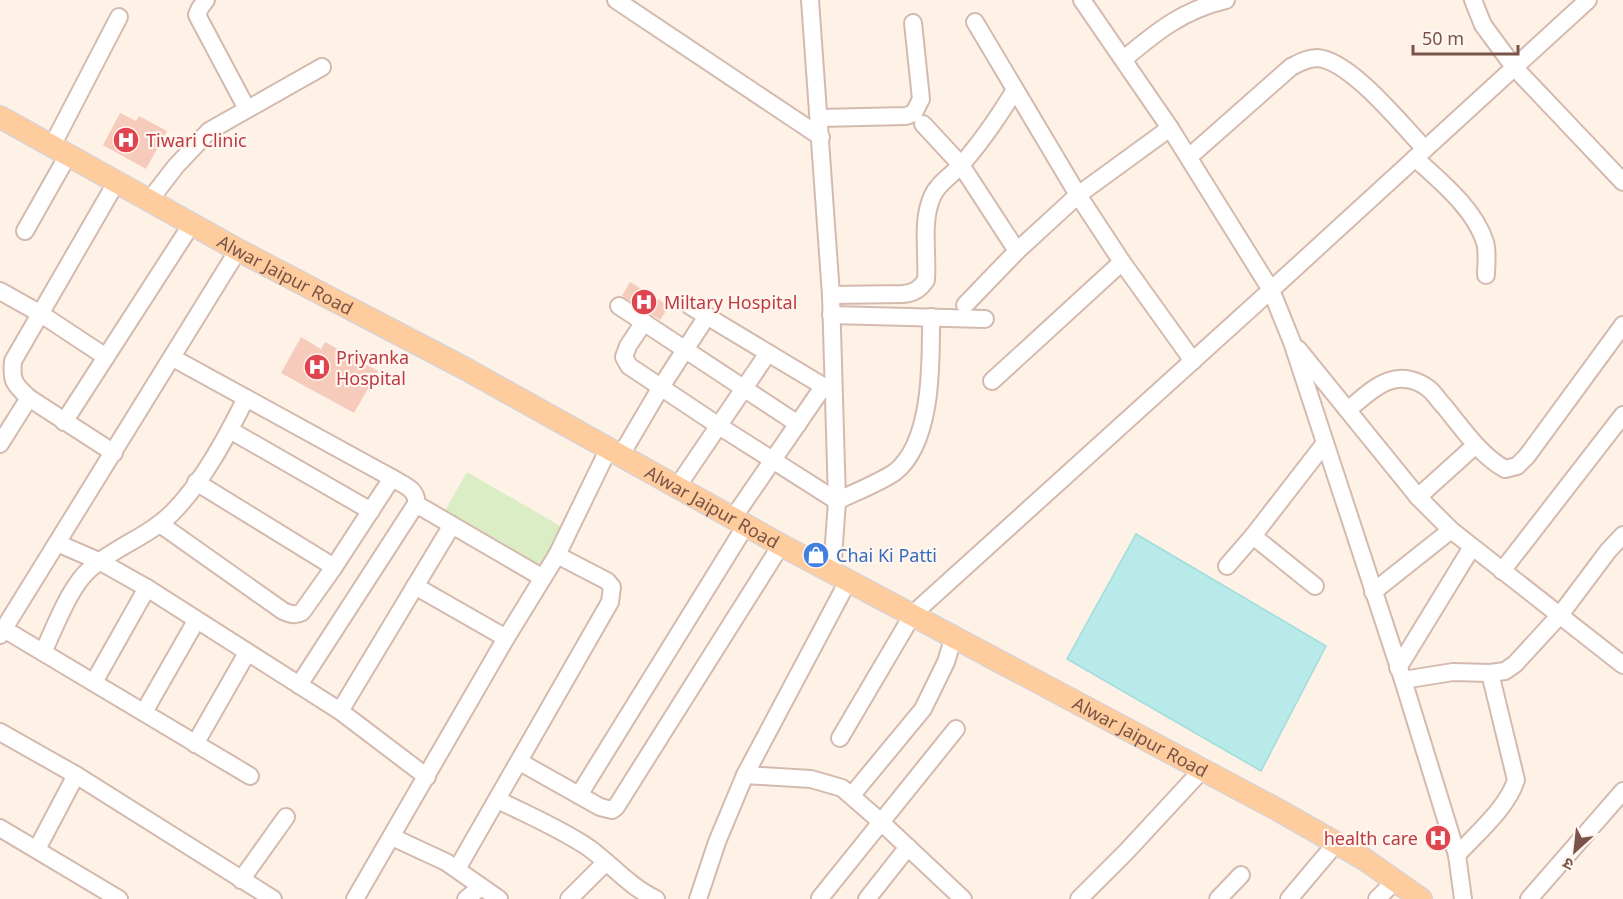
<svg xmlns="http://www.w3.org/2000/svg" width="1623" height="899" font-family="'Noto Sans','Noto Sans Devanagari',sans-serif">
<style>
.green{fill:#dbedc4}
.water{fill:#b9eaea;stroke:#9fdcdc;stroke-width:1.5}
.building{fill:#f6cbbc}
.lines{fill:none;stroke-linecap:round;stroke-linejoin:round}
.minor-casing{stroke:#d4baae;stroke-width:20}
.major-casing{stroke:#dcd2d0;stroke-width:24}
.minor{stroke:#fff;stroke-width:16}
.major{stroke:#ffcc9d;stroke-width:21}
.labels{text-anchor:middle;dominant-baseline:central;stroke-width:4.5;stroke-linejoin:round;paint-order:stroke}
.health-label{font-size:18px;fill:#be3a42;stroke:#fff6ef;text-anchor:start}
.street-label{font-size:18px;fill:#7a5349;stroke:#fff6ef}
.shop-label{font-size:18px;fill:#366cbe;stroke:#fff6ef;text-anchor:start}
</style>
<rect width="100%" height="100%" fill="#fef2e7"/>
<!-- green -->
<path class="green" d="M467,472L562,527L535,574L440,519Z"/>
<!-- water -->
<path class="water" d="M1136,534L1326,646L1261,771L1067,659Z"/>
<!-- building -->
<g class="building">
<path d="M120,113L136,121L139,116L167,131L146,169L103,145Z"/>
<path d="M630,282L669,306L660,320L622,296Z"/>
<path d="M301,337L321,349L325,342L378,371L354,413L281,373Z"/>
</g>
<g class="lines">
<defs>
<g id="minor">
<path d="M206,0L200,8L197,15L247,109"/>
<path d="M616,0L821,137"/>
<path d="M810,0L831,295L837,501L832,572"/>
<path d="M1473,0L1483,25L1514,67L1623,182"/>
<path d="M975,22L1078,195L1122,262L1193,361"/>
<path d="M1124,59C1156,32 1183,10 1226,0"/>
<path d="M820,118L906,116L914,113L921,99L913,23"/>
<path d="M923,124L961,165L1017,251"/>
<path d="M52,146L119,17"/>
<path d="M1189,157L1291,67C1299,63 1307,58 1317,58C1350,60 1401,124 1425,149"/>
<path d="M1415,158C1440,181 1474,208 1485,242C1488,252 1486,265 1486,275"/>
<path d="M149,201L176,166L209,131L322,67"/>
<path d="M25,231L68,155"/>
<path d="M0,291L41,314L106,357"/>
<path d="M831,295L903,294C914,293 920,289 926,280C928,254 921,222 932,197C937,184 951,176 960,166C981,143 999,116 1015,90"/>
<path d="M965,305L1017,251L1078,195L1170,128"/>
<path d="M619,306L798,424"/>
<path d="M690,306L833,392"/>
<path d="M831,315L985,319"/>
<path d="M644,322L628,346L624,357L629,366L719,426L837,501C853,493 881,482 895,472C933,442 931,361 931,317"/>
<path d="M1298,349L1418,497L1451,530L1623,665"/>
<path d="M173,358L246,398"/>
<path d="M992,381L1122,262"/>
<path d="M1348,410C1360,400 1374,386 1389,381C1403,376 1418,380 1429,389C1434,393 1439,401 1444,406C1462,428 1480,455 1505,469L1517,466L1527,456L1623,325"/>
<path d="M64,422L191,225"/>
<path d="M230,430L371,511"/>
<path d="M0,444L29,398"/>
<path d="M114,453L29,398C14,384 11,381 13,361L117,181"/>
<path d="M621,455L661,387L707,316"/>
<path d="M196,482L334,567"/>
<path d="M677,487L768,353"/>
<path d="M1418,497L1469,451"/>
<path d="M416,504L543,578"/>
<path d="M733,518L823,387"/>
<path d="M160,524L283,611C290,614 295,616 302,612L334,567L392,478"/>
<path d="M1253,536L1315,586"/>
<path d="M57,543L101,562L147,588L340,711L427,777"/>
<path d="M1227,566L1253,536L1325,443"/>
<path d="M1502,571L1623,415"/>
<path d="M415,586L506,638"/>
<path d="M1373,592L1451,530"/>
<path d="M4,629L250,776"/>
<path d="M0,635L238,250"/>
<path d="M43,652C55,628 69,587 90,569C115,547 149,536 172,513C203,482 227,436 246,398L392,478C403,485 418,489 416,504L299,685"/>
<path d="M1398,668L1472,547"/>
<path d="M1403,680L1453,672L1490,673L1505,671L1515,664L1560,615L1608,551L1623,535"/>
<path d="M94,682L147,588"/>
<path d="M340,711L452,525"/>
<path d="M144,712L196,621"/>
<path d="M0,732L76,775L273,899"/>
<path d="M840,738L913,614L1271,290L1170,128L1082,0"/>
<path d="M195,744L247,653"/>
<path d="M520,762L600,807L612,810L616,807L781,545"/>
<path d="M745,775L811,779L842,788L880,821L963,899"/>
<path d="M579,795L746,525"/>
<path d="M852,795L923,709L946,662L954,636"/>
<path d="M498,800C528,815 561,829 589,848C612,865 630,887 656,899"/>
<path d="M0,828L119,899"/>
<path d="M392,837L446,862L499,899"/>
<path d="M37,849L76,775"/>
<path d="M1457,855C1476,834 1508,807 1516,780L1490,673"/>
<path d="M457,869L610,602L612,587L607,581L557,555"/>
<path d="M241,880L286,817"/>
<path d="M820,898L956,729"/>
<path d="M355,899L506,638L557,555L609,448"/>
<path d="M466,899L481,887"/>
<path d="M569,899L606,862"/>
<path d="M698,899L717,842L745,775L848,581"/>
<path d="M867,899L908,847"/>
<path d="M1079,899L1126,852L1202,770"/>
<path d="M1218,899L1241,875"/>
<path d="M1289,899L1337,842"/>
<path d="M1377,899L1395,881"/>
<path d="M1463,899L1457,855L1403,680L1292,342L1271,290L1588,0"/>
<path d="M1529,899L1623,791"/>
</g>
<g id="major">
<path id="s1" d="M0,117L238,250L464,368L781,545L1280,811L1364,859L1421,899"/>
</g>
</defs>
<!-- minor casing -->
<use href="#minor" class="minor-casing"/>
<!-- major casing -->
<use href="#major" class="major-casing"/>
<!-- minor -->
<use href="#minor" class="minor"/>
<!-- major -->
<use href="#major" class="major"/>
</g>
<!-- icons -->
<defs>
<symbol id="hospital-disc" viewBox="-11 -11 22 22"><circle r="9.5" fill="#e0444e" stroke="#fff6ef"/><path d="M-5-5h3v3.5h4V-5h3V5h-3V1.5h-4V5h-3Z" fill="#fff"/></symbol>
<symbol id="shop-disc" viewBox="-11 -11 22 22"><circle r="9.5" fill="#3f7fe0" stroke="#fff6ef"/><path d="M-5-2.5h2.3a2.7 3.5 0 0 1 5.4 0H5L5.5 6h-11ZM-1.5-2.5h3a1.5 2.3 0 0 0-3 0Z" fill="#fff"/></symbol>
</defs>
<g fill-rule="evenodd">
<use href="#hospital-disc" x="111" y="125" width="30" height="30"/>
<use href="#hospital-disc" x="629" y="287" width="30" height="30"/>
<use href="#hospital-disc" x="302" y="352" width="30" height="30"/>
<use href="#shop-disc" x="801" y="540" width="30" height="30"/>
<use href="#hospital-disc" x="1423" y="823" width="30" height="30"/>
</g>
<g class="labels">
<!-- health labels -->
<g class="health-label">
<text x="146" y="140">Tiwari Clinic</text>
<text x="664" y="302">Miltary Hospital</text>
<text x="336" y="357">Priyanka<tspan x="336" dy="21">Hospital</tspan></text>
<text x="1418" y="838" text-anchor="end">health care</text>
</g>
<!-- street labels -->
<g class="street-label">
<text stroke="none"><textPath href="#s1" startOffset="326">Alwar Jaipur Road</textPath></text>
<text stroke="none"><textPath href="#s1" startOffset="812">Alwar Jaipur Road</textPath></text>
<text stroke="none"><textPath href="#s1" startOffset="1298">Alwar Jaipur Road</textPath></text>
</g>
<!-- shop labels -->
<g class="shop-label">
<text x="836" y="555">Chai Ki Patti</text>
</g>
</g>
<!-- north arrow -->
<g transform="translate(1575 851) rotate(207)" stroke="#fff6ef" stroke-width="4.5" paint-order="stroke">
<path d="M0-4.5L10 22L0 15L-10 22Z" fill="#7a5349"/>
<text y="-9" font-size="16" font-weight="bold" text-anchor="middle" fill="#7a5349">उ</text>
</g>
<!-- scale -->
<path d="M1413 45v9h105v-9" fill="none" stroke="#7a5349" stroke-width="3"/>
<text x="1422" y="45" font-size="18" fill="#7a5349" stroke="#fff6ef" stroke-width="4.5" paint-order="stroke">50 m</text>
</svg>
